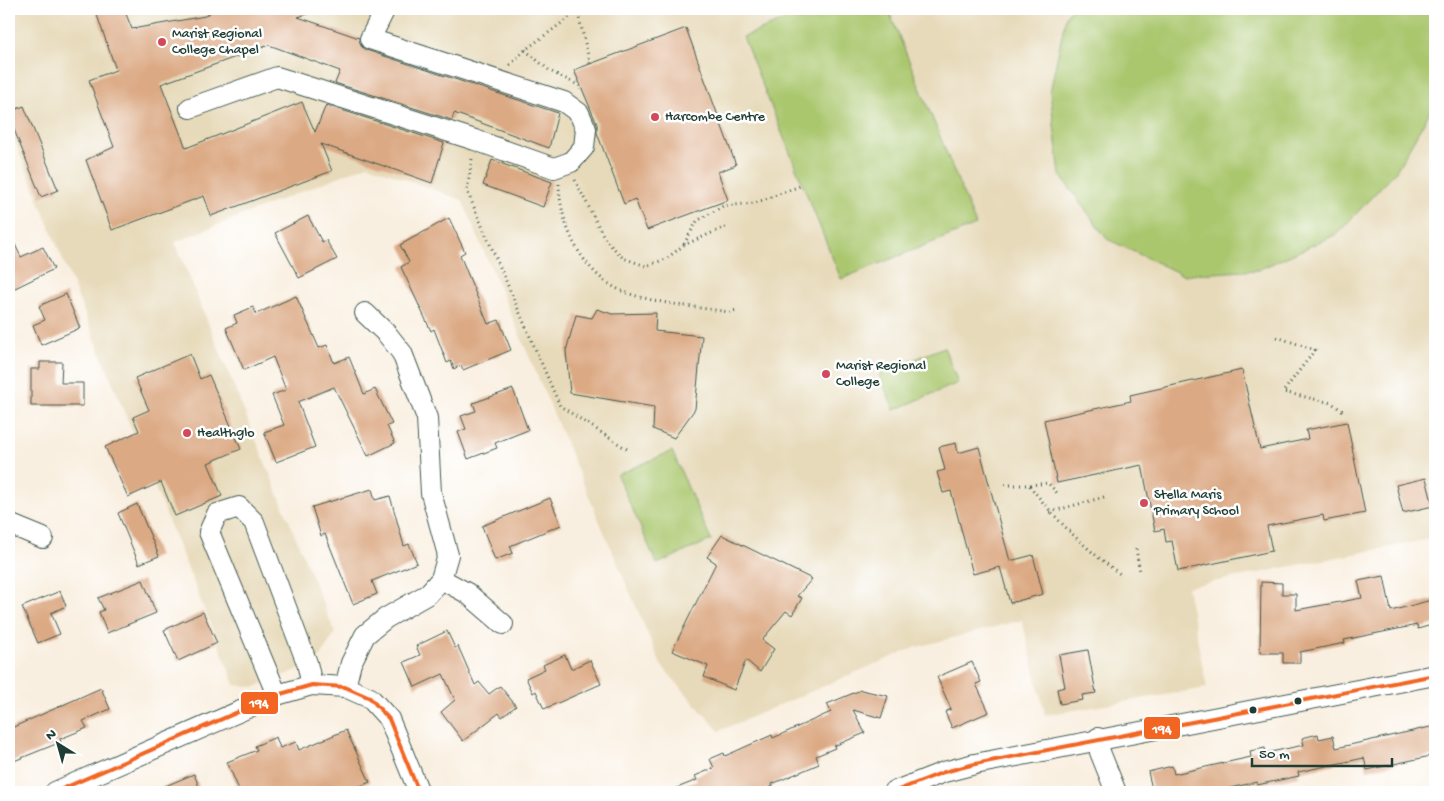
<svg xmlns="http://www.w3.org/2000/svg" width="1444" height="801" font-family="'Gochi Hand',sans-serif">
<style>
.built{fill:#e7daba}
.green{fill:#aac76e;stroke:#648251}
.building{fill:#dba983}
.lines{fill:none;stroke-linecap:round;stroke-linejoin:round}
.minor-casing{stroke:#40584e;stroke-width:22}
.path{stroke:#40584e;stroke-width:3;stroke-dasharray:1 4;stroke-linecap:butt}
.minor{stroke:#fff;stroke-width:20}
.bus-1-casing{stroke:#fff;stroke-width:8}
.bus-1{stroke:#f26522;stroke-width:4}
.poi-dot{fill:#d1495b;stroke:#fff;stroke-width:2}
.bus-dot{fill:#1f3d34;stroke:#fff;stroke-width:2}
.labels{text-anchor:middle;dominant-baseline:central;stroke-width:5;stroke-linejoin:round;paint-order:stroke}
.poi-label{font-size:14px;fill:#1f3d34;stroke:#fff;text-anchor:start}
.line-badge{stroke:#fff;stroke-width:2}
.badge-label{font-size:14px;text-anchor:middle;font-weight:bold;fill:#fff}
</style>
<rect width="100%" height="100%" fill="#fff"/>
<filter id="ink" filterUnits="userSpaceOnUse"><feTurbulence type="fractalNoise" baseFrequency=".02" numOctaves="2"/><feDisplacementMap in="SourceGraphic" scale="10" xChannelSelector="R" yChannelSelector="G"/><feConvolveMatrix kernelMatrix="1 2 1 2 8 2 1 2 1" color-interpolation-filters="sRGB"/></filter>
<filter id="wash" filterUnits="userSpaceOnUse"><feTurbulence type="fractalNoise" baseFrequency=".0096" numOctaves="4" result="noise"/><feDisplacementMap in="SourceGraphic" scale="20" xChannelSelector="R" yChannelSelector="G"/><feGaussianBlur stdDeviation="1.12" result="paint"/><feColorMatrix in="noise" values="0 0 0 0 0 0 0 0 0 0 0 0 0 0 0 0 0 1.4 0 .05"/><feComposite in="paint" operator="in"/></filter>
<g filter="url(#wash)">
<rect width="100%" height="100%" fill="#f9efe0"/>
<!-- built -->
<path class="built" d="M9,9H1435V538L1187,587L1207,688L1045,715L1022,620L913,648L719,731L661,665L462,200L368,165L175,242L335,633L317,662L255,687L235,685L9,127Z"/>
<!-- green -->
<g class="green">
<path d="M813,9H888L976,225L841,279L743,37Z"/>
<path d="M1071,9H1433L1435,103L1396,171L1337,234L1258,270L1183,275L1107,239L1060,175L1050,92L1066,16Z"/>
<path d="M944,347L958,383L894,410L879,374Z"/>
<path d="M672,451L711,540L657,564L617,475Z"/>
</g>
<g id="blocks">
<!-- building -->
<g class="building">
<path d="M110,9H124L132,29L205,16L215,9H314L315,11L298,17L359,38L361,46L366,50L558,113L549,148L454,113L452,120L335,83L340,71L269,45L161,84L186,148L302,102L315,132L326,105L444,143L432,183L321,144L332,171L211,216L204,196L112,230L86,160L114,147L89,80L116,70L97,15Z"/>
<path d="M686,28L736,165L718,172L728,200L647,230L635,199L624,204L597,133V124L574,70Z"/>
<path d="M24,106L58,190L41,197L9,117V112Z"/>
<path d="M492,160L552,182L543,207L483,185Z"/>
<path d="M308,216L322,242L326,240L337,259L299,278L275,233Z"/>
<path d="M449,218L465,252L460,255L488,324L499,320L511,350L463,370L461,365L454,369L451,361L447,363L434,329L431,331L401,267L409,262L400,245Z"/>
<path d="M9,232L21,257L43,247L54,269L9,291Z"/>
<path d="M66,294L80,328L41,345L33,325L45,320L39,306Z"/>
<path d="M296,296L319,348L327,345L334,363L349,357L364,394L375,389L392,424L387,426L395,443L368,456L334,387L298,402L315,447L276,462L264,432L284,425L272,395L286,390L273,357L244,370L226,328L237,323L234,315L253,307L256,314Z"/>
<path d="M597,309L612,314L656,313L655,331L702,336L695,409L674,438L653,429L654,407L570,393L566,351L576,315L592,318Z"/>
<path d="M190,354L200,379L209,375L241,449L208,463L222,496L175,516L161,482L128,497L105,447L139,431L133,417L149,410L135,378Z"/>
<path d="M40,362H62L61,383H83V406H31V369H40Z"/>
<path d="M1242,370L1260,449L1308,439L1306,430L1347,422L1365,513L1324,521L1323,515L1267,526L1272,551L1178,571L1172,541L1166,542L1164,529L1155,531L1142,465L1057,483L1044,420L1131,401L1130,395Z"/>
<path d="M513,389L528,430L495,443L497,448L468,459L458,432L466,429L461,416L476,411L473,403Z"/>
<path d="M956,443L958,453L979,447L1010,561L1033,555L1043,594L1010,603L1000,567L973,574L951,491L943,493L937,472L945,470L939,447Z"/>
<path d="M1426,478L1433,506L1403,513L1396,485Z"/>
<path d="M372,489L375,500L390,496L404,546L409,544L417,563L372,581L377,594L353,604L325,534L321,536L312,507Z"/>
<path d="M550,498L561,525L510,546L513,553L495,560L482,526Z"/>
<path d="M137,504L159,556L139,564L118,513Z"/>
<path d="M722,535L812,579L797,596L802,598L792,615L786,611L762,640L774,649L760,672L746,660L734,690L704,677L708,666L672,651L716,563L707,557Z"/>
<path d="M1384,576L1391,611L1435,599V624L1418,629L1417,625L1344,640L1345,643L1300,652V663H1283V653H1260L1261,582L1282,583V594H1296V610L1362,598L1358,581Z"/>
<path d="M143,580L156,613L107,633L99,612L104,610L98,598Z"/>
<path d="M60,591L66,606L51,613L60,634L38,643L22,607Z"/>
<path d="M203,612L217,643L178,661L164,630Z"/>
<path d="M447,631L455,648L458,646L475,685L479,682L489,694L500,686L516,706L502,717L499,713L463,741L441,712L455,700L443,674L415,687L404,662L420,655L416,646Z"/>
<path d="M1088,650L1096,693L1082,695L1083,700L1060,704L1057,689L1065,687L1059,655Z"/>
<path d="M565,655L571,669L590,660L601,684L544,709L536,691L533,693L526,678L545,669L543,665Z"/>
<path d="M972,662L981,682L976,684L989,712L952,728L945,712L951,709L937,677Z"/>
<path d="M101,688L110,709L83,721L87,728L60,739L61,742L9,763V729Z"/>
<path d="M861,690L888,696L881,718L853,710L865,733L834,746L835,748L816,756L819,764L772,784L773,786L760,792H667L697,780L695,776L714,768L710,759L724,753L725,756L772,735L773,738L831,712L827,704Z"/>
<path d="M1435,726V755L1367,770L1364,758L1298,772L1299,776L1257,785V782L1212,792H1158L1157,788L1152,789L1148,772L1172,766L1174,774L1251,757L1250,751L1265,748L1266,753L1304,745L1302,738L1318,734L1319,739L1333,736L1336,748Z"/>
<path d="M346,730L370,782L346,792H240L227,762L257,750L255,746L276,737L280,748L296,742L299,750Z"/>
<path d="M194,774L201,792H151Z"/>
</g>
</g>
</g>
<g filter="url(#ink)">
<use href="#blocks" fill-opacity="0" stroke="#40584e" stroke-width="1"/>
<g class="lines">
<defs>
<g id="minor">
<path d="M190,108L277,77L475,140L554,168L571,162L584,147L586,129L579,113L564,102L370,39L385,9"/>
<path d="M9,524L43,538"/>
<path d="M441,579L467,593L503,624"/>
<path d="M345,687L351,663L365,635L386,618L428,594L441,579L448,555L431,493L427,418L402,353L387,334L365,313"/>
<path d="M277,695L209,532L217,514L239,507L254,522L307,663L312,685"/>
<path d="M1098,738L1100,752L1116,792"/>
<path d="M55,792L277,695L312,685L345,687L370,698L389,719L419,792"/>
<path d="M893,792L944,772L975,764L1435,675"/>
</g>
</defs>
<!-- minor casing -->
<use href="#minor" class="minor-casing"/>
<!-- path -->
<g class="path">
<path d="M577,9L590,64"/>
<path d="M525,50L550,71L580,86V90"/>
<path d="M510,65L525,50L578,11"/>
<path d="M472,159L467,191L560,406L630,451"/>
<path d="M575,180L605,239L623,258L646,266L666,259L684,245L728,226"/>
<path d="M559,184C560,228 585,280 630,294C661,304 696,307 729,312L737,310"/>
<path d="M684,244L697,221L723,206L755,203L800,186"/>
<path d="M1277,337L1315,350L1283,392L1332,403L1344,412"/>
<path d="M1005,485H1029C1057,521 1083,547 1120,574"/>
<path d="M1030,485L1048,483L1058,494"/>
<path d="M1050,512L1104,497"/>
<path d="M1136,549L1140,571"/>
</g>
<!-- minor -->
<use href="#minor" class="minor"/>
<defs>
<g id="bus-1">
<path d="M55,792L277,695L312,685L345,687L370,698L389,719L419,792"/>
<path d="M893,792L944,772L975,764L1435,675"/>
</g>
</defs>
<!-- bus-1 casing -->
<use href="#bus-1" class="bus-1-casing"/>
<!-- bus-1 -->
<use href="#bus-1" class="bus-1"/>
</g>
</g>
<!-- markers -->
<g class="poi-dot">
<circle cx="162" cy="42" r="5"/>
<circle cx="655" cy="117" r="5"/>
<circle cx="826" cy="374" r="5"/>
<circle cx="187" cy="433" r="5"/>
<circle cx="1144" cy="503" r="5"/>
</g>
<g class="bus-dot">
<circle cx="1298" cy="701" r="4.5"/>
<circle cx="1253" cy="710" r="4.5"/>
</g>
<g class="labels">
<!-- poi labels -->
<g class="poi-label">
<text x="172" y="34">Marist Regional<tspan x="172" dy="16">College Chapel</tspan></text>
<text x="665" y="117">Harcombe Centre</text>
<text x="836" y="366">Marist Regional<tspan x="836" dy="16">College</tspan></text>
<text x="197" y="433">Healthglo</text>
<text x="1154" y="495">Stella Maris<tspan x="1154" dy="16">Primary School</tspan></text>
</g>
</g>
<g class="line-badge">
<rect x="240" y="691" width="39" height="24" rx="5" fill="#f26522"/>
<rect x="1143" y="716" width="38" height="24" rx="5" fill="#f26522"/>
</g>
<g class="badge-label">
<text x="259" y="707">194</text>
<text x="1162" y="733">194</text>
</g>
<!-- margin -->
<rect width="1444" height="801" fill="none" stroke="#fff" stroke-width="30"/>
<!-- north arrow -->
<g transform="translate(58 744) rotate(323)" stroke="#ffffff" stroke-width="4" paint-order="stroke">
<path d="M0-4L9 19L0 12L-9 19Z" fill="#1f3d34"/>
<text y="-8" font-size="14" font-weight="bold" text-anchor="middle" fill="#1f3d34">N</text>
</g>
<!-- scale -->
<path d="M1252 758v8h140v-8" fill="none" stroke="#1f3d34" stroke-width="2.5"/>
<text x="1259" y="758" font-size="15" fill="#1f3d34" stroke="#ffffff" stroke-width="4" paint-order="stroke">50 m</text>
</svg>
